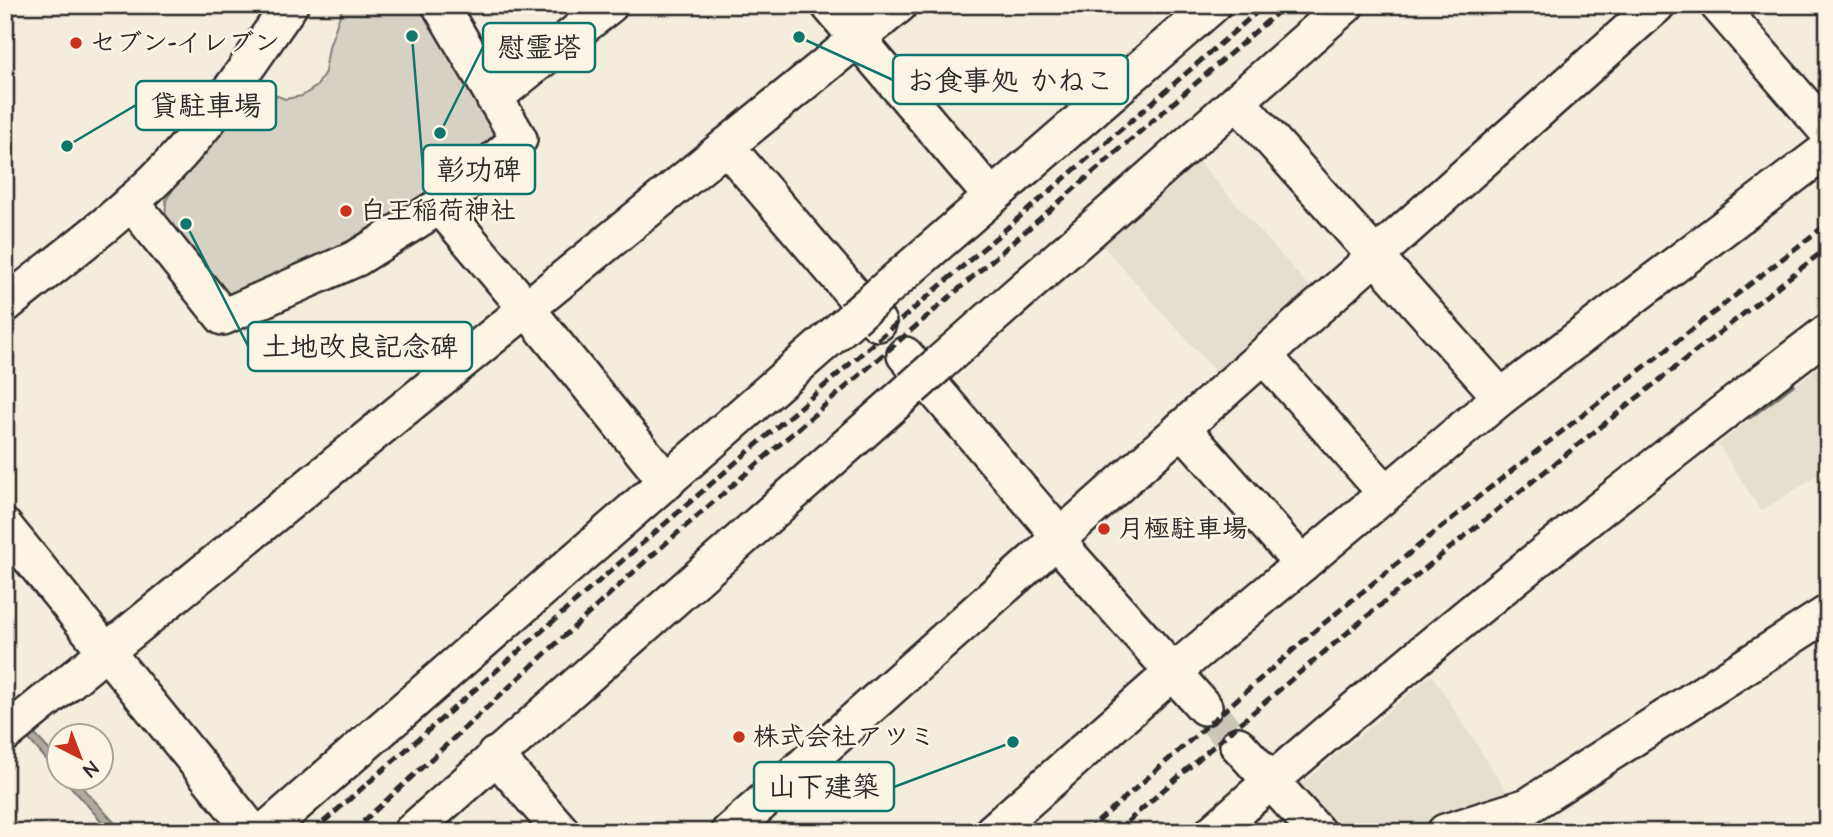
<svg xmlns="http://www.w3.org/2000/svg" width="1833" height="837" font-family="'Architects Daughter','Klee One',sans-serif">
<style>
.built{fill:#e5dfd0}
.green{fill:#d6d1c4;stroke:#807e78;stroke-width:2}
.water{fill:#afaaa0;stroke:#7a7771;stroke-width:2}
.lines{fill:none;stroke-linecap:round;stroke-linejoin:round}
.stream{stroke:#7a7771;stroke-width:9}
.minor-tunnel{stroke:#ccc6ba;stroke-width:35;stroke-dasharray:35 18;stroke-linecap:butt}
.minor-casing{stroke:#2b2b2b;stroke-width:40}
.minor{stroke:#fcf5e5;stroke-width:35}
.rail{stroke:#2b2b2b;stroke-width:5;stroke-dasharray:10 5;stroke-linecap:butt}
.minor-bridge-casing{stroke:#2b2b2b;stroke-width:40;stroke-linecap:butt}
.minor-bridge{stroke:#fcf5e5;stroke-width:35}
.poi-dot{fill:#c8321e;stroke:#fcf5e5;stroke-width:2.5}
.labels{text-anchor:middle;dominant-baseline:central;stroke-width:5;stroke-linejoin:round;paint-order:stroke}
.poi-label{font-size:26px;font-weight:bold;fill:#2b2b2b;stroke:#fcf5e5;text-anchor:start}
.leader{fill:none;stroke:#0f766e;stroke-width:2.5}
.callout-dot{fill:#0f766e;stroke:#fcf5e5;stroke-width:2.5}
.callout{fill:#fcf5e5;stroke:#0f766e;stroke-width:2.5}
.callout-label{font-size:28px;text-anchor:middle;font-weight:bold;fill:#2b2b2b}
</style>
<rect width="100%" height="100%" fill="#f4edde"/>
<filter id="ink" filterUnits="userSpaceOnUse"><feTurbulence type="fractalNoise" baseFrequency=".0143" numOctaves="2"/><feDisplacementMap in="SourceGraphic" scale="14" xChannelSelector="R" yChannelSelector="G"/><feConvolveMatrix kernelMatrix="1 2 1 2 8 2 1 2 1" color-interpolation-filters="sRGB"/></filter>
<g filter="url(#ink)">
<!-- built -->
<g class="built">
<path d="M1190,152L1314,292L1219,376L1094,236Z"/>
<path d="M1828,360V490L1818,475L1761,511L1718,444Z"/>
<path d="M1432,675L1511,798L1400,832H1338L1297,788Z"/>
</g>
<!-- green -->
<path class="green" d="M346,5H430L496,118L497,142L353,250L227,302L165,222L166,200L179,181L202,156L239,107L255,93H270L285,99L302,96L317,86L325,72L329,47L341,12Z"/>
<!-- water -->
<g class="water">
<path d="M31,730L59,761V774L25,735Z"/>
<path d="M63,778H74L123,832H111Z"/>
</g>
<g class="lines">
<!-- stream -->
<path class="stream" d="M1749,415L1791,383"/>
<!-- minor-tunnel -->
<path class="minor-tunnel" d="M1204,707L1238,745"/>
<defs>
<g id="minor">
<path d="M829,5L991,196"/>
<path d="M1718,5L1828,132"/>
<path d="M494,98L610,5"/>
<path d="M1237,101L1501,397"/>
<path d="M726,146L878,323"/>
<path d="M131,202L223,317L357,258L440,206L519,139L440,5"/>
<path d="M440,206L527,309L667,482"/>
<path d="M880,294L1213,5"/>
<path d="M5,305C60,260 119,218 168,167C214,119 251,60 290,5"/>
<path d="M905,355L1047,521L1069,555L1204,707"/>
<path d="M1264,356L1386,493"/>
<path d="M940,363L1346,5"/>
<path d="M1182,428L1302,564"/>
<path d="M5,527L253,832"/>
<path d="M5,734L899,5"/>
<path d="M1238,745L1317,832"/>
<path d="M495,755L562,832"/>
<path d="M264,832L853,318"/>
<path d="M411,832L912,388"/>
<path d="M729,832L1657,5"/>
<path d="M992,832L1173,672L1501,397L1828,149"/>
<path d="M1213,832C1411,657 1618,492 1828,332"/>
<path d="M1445,832L1528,806L1828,613"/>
</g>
</defs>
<!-- minor casing -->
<use href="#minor" class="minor-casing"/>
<!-- minor -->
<use href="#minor" class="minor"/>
<!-- rail -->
<g class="rail">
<path d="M312,832L638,547L1265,5"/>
<path d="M352,832L650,557L1286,5"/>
<path d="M1086,832L1317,629L1482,494L1828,223"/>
<path d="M1116,832C1345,627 1587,437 1828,247"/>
</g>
<defs>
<g id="minor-bridge">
<path d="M853,318L880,294"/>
<path d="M912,388L940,363"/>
</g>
</defs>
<!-- minor-bridge casing -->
<use href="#minor-bridge" class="minor-bridge-casing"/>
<!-- minor-bridge -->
<use href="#minor-bridge" class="minor-bridge"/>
</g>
</g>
<!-- markers -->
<g class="poi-dot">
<circle cx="76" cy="43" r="7"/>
<circle cx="346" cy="211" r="7"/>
<circle cx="1104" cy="529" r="7"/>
<circle cx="739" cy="737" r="7"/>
</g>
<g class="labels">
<!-- poi labels -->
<g class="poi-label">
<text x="90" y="43">セブン-イレブン</text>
<text x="360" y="211">白王稲荷神社</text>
<text x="1118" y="529">月極駐車場</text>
<text x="753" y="737">株式会社アツミ</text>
</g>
</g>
<!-- callouts -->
<path class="leader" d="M440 133L483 47M799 37L893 80M67 146L136 105M412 36L423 169M186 224L248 346M1013 742L894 787"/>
<g class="callout-dot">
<circle cx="440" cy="133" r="7"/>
<circle cx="799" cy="37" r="7"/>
<circle cx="67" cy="146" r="7"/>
<circle cx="412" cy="36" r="7"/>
<circle cx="186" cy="224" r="7"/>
<circle cx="1013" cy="742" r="7"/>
</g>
<g class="callout">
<rect x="483" y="23" width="112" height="49" rx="7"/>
<rect x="893" y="55" width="235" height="49" rx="7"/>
<rect x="136" y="81" width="140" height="49" rx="7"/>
<rect x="423" y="145" width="112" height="49" rx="7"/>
<rect x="248" y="322" width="224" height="49" rx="7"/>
<rect x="754" y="762" width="140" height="49" rx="7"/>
</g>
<g class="callout-label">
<text x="539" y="57">慰霊塔</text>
<text x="1010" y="90">お食事処 かねこ</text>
<text x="206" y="115">貸駐車場</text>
<text x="479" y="179">彰功碑</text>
<text x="360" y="356">土地改良記念碑</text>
<text x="824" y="796">山下建築</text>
</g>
<!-- margin -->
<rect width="1833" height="837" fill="none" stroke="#fcf5e5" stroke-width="28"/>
<rect x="14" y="14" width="1805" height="809" fill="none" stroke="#2b2b2b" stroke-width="2.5" filter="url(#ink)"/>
<!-- north arrow -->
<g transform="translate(80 757) rotate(138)"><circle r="33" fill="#fcf5e5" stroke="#a8a49b" stroke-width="2"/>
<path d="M0-5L12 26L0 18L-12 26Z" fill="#c8321e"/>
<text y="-10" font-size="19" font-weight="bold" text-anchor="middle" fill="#2b2b2b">N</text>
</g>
</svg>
